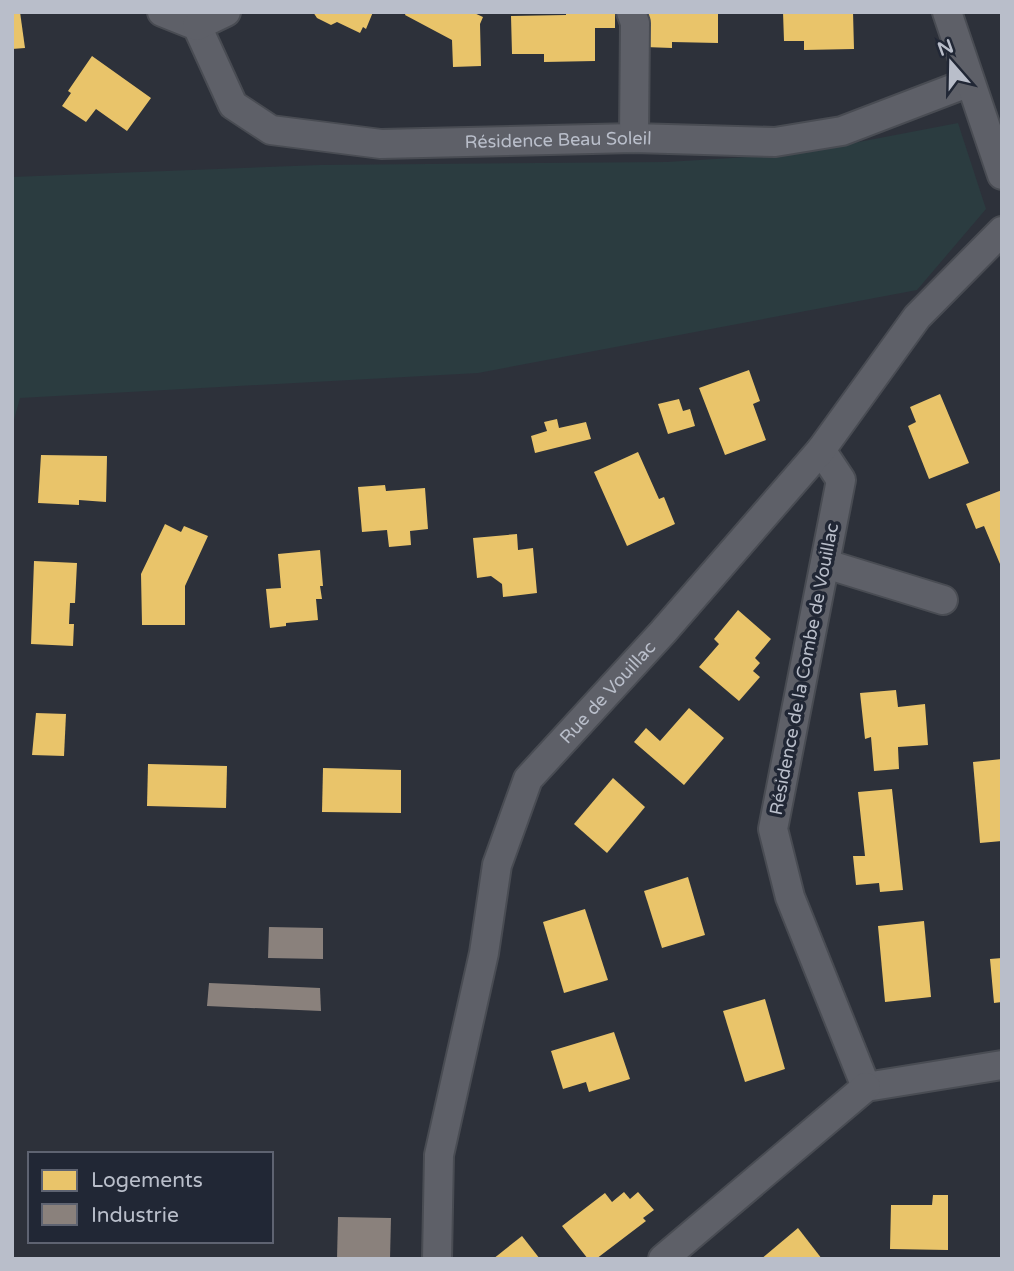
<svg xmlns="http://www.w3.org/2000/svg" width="1014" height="1271" font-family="'Varela Round',sans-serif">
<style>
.green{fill:#2b3c40}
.homes{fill:#e9c46a}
.industry{fill:#8a817c}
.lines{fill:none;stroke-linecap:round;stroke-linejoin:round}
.minor-casing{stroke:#494c53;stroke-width:32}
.minor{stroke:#5e6068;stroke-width:28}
.labels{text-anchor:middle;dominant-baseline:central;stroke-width:7;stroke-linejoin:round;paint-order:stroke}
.street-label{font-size:18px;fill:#b9beca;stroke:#212735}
</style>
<rect width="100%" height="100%" fill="#2d313a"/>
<!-- green -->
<path class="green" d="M958,123L986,209L917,290L478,373L20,398L12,427V177L320,165L667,162L796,154Z"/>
<!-- homes -->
<g class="homes">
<path d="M12,12H20L25,48L12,49Z"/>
<path d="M313,12H373L366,29L363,27L360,33L337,22L331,25L317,18Z"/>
<path d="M406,12H472L483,17L480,24L481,66L453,67L452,40L405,15Z"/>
<path d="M566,12H615V28H595V61L544,62V54H512L511,16L566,15Z"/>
<path d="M645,12H718V43L672,42V48L645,47Z"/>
<path d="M783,12H853L854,49L804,50V41H784Z"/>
<path d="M92,56L151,98L127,131L96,109L86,122L62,106L71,93L68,91Z"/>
<path d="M749,370L760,401L753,404L766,440L725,455L699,388Z"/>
<path d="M940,394L969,463L929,479L908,426L916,422L910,407Z"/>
<path d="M679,399L683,411L690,409L695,426L668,434L658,404Z"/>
<path d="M557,419L559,428L586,422L591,439L535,453L531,436L547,431L544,422Z"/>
<path d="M638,452L659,499L664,497L675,524L627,546L594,472Z"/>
<path d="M41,455L107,456L106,502L79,500V505L38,503Z"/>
<path d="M385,485L386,491L425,488L428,529L410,531L411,545L389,547L387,530L362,532L358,487Z"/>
<path d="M1002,490V563L1000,564L984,526L976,529L966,504Z"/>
<path d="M165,524L181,532L184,526L208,536L185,586V625H142L141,574Z"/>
<path d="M517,534L518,550L533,548L537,593L503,597L502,584L491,576L477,578L473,538Z"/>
<path d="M320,550L323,586H320L322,599H316L318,620L286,623V626L270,628L266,589L281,588L278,554Z"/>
<path d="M34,561L77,563L75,603H70L69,624H74L73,646L31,644Z"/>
<path d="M738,610L771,639L755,658L760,663L753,671L760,677L739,701L699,667L719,644L714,639Z"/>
<path d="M896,690L898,707L925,704L928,745L898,747L899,769L874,771L871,737L865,739L860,693Z"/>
<path d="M689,708L724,738L684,785L634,742L646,728L660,741Z"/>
<path d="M36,713L66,714L64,756L32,755Z"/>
<path d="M1002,759V841L980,843L973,762Z"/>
<path d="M148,764L227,766L226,808L147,806Z"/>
<path d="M323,768L401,770V813L322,812Z"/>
<path d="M613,778L645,807L607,853L574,824Z"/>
<path d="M892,789L903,890L880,892L879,883L856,885L853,856H865L858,792Z"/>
<path d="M688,877L705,935L662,948L644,891Z"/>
<path d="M585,909L608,980L564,993L543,922Z"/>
<path d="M924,921L931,997L885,1002L878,926Z"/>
<path d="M1002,958V1002L994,1003L990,959Z"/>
<path d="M765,999L785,1069L745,1082L723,1011Z"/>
<path d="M614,1032L630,1079L589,1092L586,1082L563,1089L551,1051Z"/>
<path d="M624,1192L630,1199L638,1192L654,1210L643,1218L646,1221L596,1259H588L562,1226L605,1193L612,1202Z"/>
<path d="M933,1195H948V1250L890,1249L891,1205H932Z"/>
<path d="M798,1228L822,1259H761Z"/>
<path d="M522,1236L540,1259H493Z"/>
</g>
<!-- industry -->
<g class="industry">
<path d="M269,927L323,928V959L268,958Z"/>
<path d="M209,983L320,988L321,1011L207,1006Z"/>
<path d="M338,1217L391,1218L390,1259H337Z"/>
</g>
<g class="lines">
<defs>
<g id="minor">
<path id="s1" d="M162,12L197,26L233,105L271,130L381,144L634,138L775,142L842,131L970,82"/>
<path d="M631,12L635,23L634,138"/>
<path d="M947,12L1002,175"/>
<path d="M197,26L226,12"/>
<path d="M821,450L841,480L773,829L790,897L866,1087L1002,1065"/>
<path d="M826,564L943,600"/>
<path id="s2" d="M437,1259L439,1155L484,953L497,865L528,779L663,632L821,450L917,317L1002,231"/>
<path d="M663,1259L866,1087"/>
</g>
</defs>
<!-- minor casing -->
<use href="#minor" class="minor-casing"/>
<!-- minor -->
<use href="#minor" class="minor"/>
</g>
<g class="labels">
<!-- street labels -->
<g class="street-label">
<text stroke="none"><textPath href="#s1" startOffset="458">Résidence Beau Soleil</textPath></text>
<text transform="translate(804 669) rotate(-79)">Résidence de la Combe de Vouillac</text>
<text stroke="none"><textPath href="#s2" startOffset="609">Rue de Vouillac</textPath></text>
</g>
</g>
<!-- border -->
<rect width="1014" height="1271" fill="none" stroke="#b9beca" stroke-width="28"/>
<!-- legend -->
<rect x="28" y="1152" width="245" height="91" fill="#212735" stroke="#5e6371" stroke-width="2"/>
<rect x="42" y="1170" width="35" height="21" fill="#e9c46a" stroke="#5e6371" stroke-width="2"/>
<text x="91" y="1187" font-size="21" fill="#b9beca">Logements</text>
<rect x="42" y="1204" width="35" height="21" fill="#8a817c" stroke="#5e6371" stroke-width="2"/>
<text x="91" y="1222" font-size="21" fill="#b9beca">Industrie</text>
<!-- north arrow -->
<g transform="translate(951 63) rotate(340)" stroke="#212735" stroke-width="5" paint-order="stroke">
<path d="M0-5L12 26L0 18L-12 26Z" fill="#b9beca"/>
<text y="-10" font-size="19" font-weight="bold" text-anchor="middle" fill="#b9beca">N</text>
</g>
</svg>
